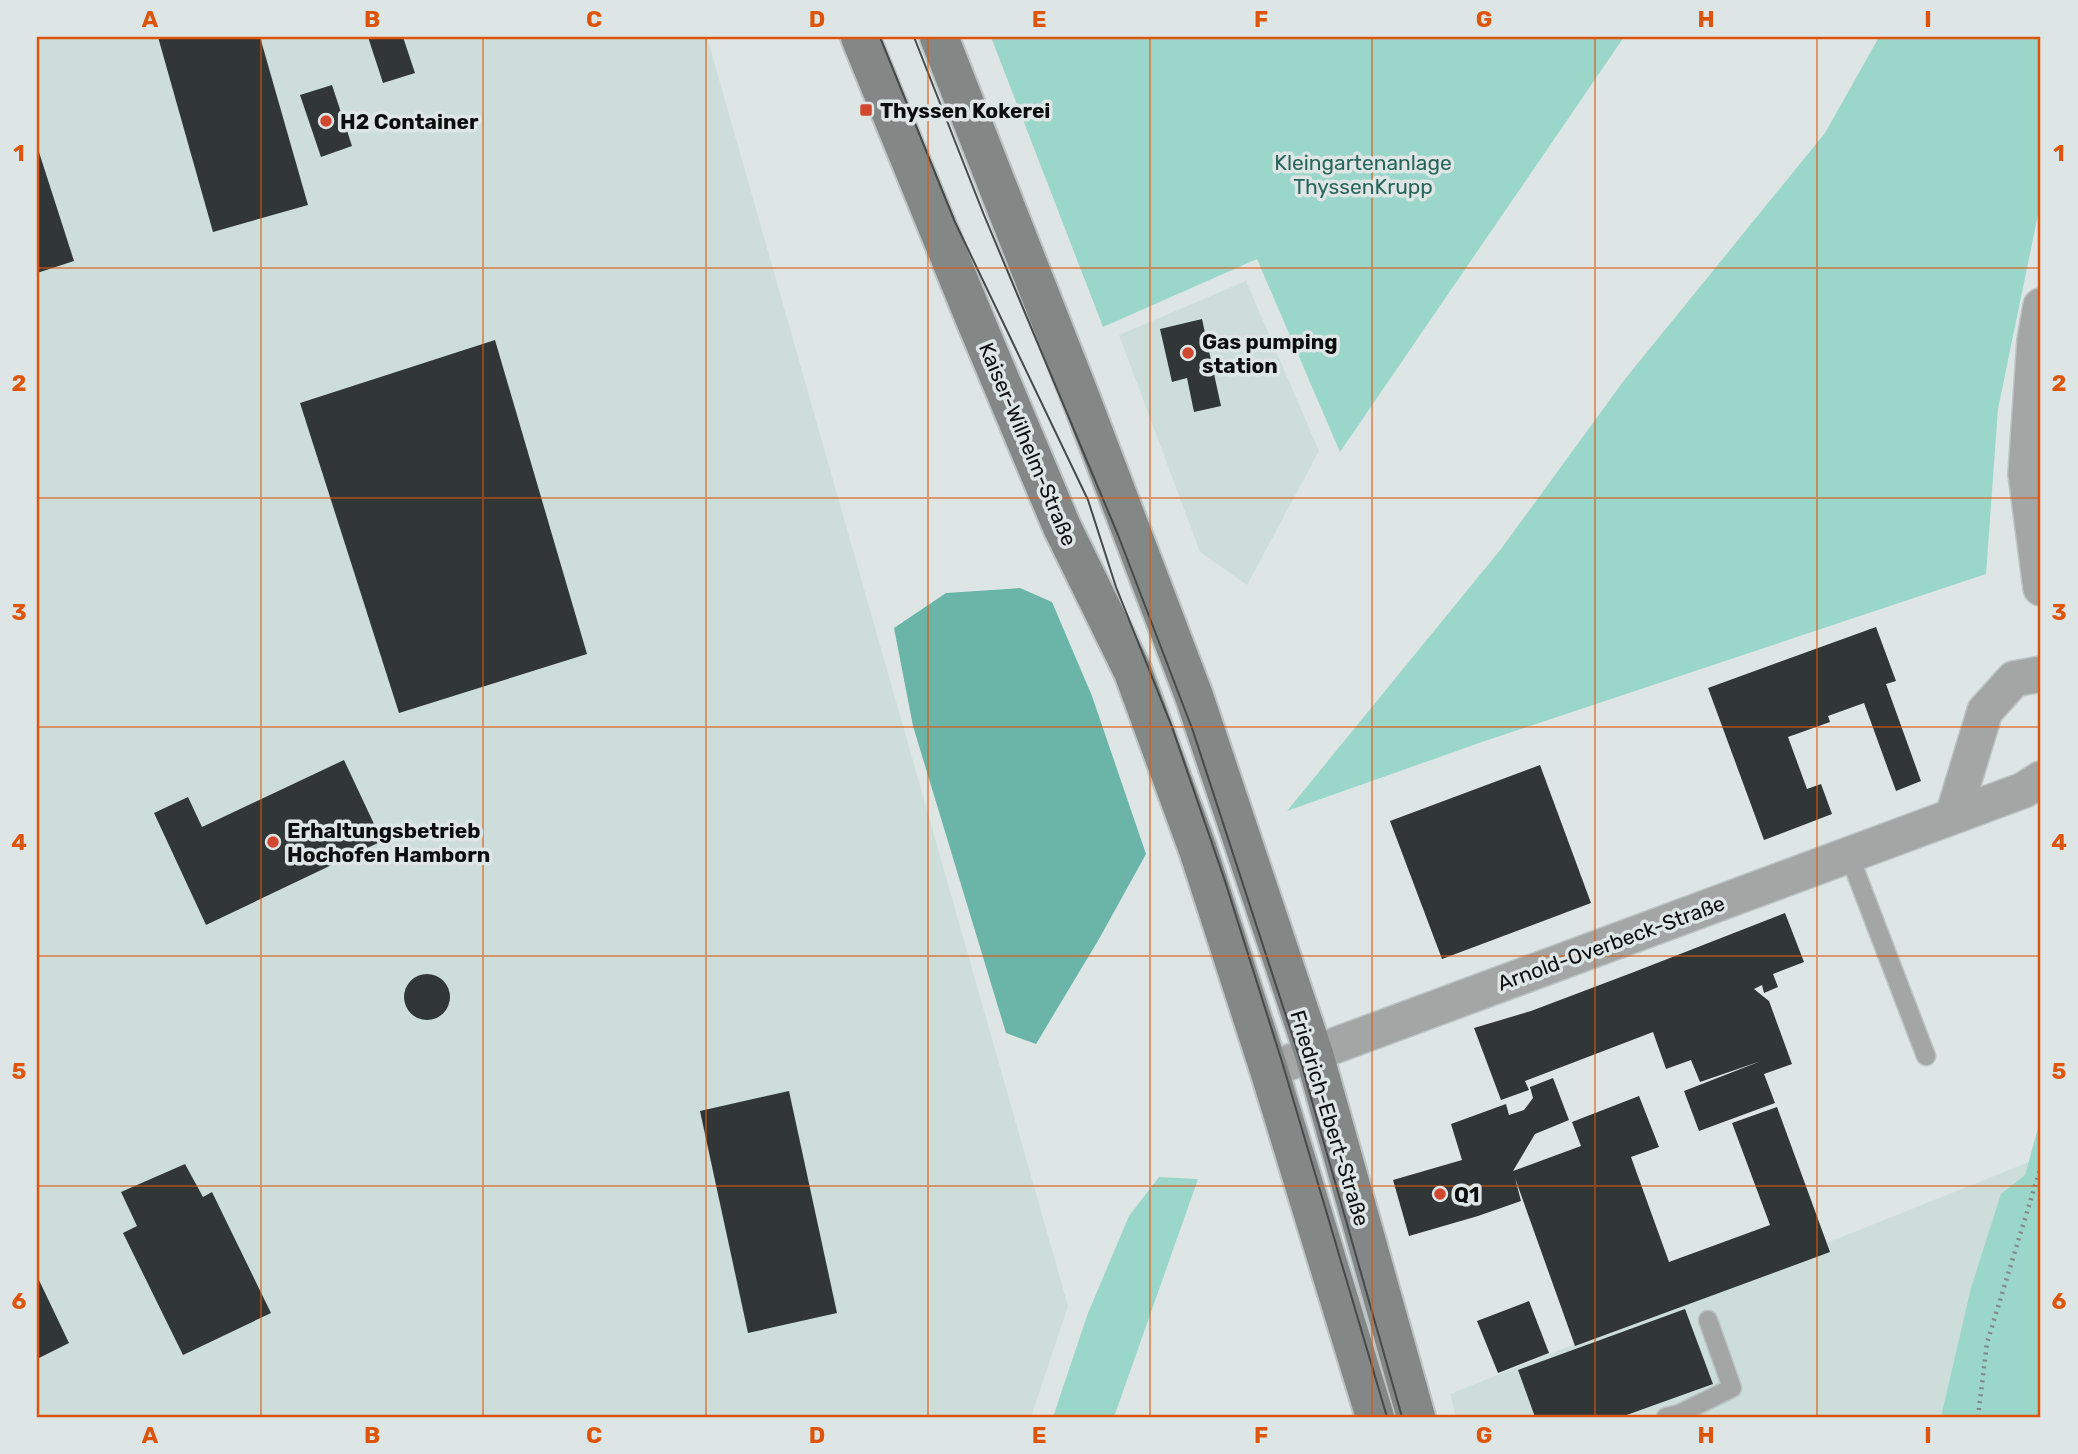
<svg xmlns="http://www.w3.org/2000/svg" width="2078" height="1454" font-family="Rubik,sans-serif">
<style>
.built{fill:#ccddda}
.green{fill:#9bd6cb}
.forest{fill:#6ab5a8}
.building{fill:#313736}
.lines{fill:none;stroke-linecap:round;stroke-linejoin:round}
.service-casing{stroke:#bcc4c3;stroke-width:21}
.minor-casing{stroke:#bcc4c3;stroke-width:38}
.secondary-casing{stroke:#bcc4c3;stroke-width:42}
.path{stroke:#828887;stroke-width:4.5;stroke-dasharray:2 5;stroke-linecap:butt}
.service{stroke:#a3a6a5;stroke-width:18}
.minor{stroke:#a3a6a5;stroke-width:35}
.secondary{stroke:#838887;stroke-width:38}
.tram{stroke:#454a49;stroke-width:2}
.grid{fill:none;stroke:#dd550c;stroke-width:2;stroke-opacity:0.55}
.poi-dot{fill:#d2472f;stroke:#dee6e5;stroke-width:2.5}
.labels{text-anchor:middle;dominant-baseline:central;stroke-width:7;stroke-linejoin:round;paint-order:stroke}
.poi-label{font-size:21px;font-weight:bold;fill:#0c0f0e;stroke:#dee6e5;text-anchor:start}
.park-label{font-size:21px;fill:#27645b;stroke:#dee6e5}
.street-label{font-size:21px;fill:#0c0f0e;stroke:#dee6e5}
.neatline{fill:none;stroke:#dd550c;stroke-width:2.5}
.grid-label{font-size:23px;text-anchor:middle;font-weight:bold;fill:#dd550c}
</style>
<rect width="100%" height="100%" fill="#dee6e5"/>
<!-- built -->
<g class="built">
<path d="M37,37H707L1068,1306L1031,1417H37Z"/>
<path d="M1246,281L1319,451L1247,585L1200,552L1119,335Z"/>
<path d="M2029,1162L1951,1417H1456L1450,1394Z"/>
</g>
<!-- green -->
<g class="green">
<path d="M991,37H1624L1340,452L1257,259L1103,327Z"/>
<path d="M1879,37H2041V200L1998,409L1986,574L1482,742L1287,811L1501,549L1625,379L1825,133Z"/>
<path d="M2041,1117V1417H1941L1971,1288L2001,1194L2025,1175Z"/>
<path d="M1159,1177L1198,1179L1114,1417H1053L1088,1313L1129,1216Z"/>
</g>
<!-- forest -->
<path class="forest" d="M1020,588L1052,602L1092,696L1146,854L1099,939L1036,1044L1006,1033L913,726L894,628L946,593Z"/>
<!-- building -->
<g class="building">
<path d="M158,37H260L308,205L213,232Z"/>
<path d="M368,37H403L415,73L383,83Z"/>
<path d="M332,85L352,146L321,157L300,95Z"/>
<path d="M37,146L74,261L37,273Z"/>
<path d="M1202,319L1221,406L1194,412L1187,378L1172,382L1160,329Z"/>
<path d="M495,340L587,654L399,713L300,403Z"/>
<path d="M1876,627L1896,681L1886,684L1921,781L1896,791L1864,703L1828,716L1830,722L1788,737L1807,789L1821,784L1832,814L1764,840L1708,688Z"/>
<path d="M344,760L382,841L206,925L154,813L188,797L202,827Z"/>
<path d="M1540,765L1591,903L1442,959L1390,821Z"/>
<path d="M1785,913L1804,962L1773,974L1778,987L1764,993L1762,985L1754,989L1769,1001L1792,1064L1764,1074L1775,1103L1699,1131L1684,1091L1761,1061L1700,1082L1691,1060L1666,1069L1653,1032L1525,1081L1529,1090L1501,1100L1474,1028L1531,1011L1634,972Z"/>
<circle cx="427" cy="997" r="23"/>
<path d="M1553,1078L1569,1120L1535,1134L1513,1171L1581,1146L1572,1122L1639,1096L1659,1147L1631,1157L1669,1262L1770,1225L1732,1123L1777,1107L1830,1252L1575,1346L1515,1178L1521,1201L1478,1216L1409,1236L1393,1180L1462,1160L1451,1124L1506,1104L1509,1115L1524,1110L1533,1098L1530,1087Z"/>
<path d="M789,1091L837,1313L748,1333L700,1111Z"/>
<path d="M185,1164L203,1197L212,1192L271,1313L183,1355L123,1233L137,1226L121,1192Z"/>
<path d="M37,1276L69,1343L37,1359Z"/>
<path d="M1529,1301L1549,1353L1498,1373L1477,1321Z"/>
<path d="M1685,1309L1713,1384L1621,1417H1535L1518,1370Z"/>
</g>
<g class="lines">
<defs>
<g id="service">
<path d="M1849,855L1926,1056"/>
<path d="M1666,1417L1679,1414L1732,1388L1708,1320"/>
</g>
<g id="minor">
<path d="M2041,306L2035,340L2026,474L2041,588"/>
<path d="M1953,816L1985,711L2014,679L2041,674"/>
<path d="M1269,1070L2024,790L2041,779"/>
</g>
<g id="secondary">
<path d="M860,37L976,322L1062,527L1133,672L1198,850L1269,1070L1375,1417"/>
<path d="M939,37L1080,396L1194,696L1314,1054L1416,1417"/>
</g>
</defs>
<!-- service casing -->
<use href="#service" class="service-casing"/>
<!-- minor casing -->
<use href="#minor" class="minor-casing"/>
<!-- secondary casing -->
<use href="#secondary" class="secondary-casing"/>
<!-- path -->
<path class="path" d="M1978,1417L1987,1343L2041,1166"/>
<!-- service -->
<use href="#service" class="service"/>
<!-- minor -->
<use href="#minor" class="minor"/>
<!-- secondary -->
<use href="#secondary" class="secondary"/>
<!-- tram -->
<g class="tram">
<path d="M880,37L955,222L1088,500L1116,587L1172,727L1225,881L1283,1065L1387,1417"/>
<path d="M914,37L984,215L1118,535L1193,731L1300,1059L1402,1417"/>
</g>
</g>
<!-- grid -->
<path class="grid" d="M261,37V1417M483,37V1417M706,37V1417M928,37V1417M1150,37V1417M1372,37V1417M1595,37V1417M1817,37V1417M37,268H2041M37,498H2041M37,727H2041M37,956H2041M37,1186H2041"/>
<!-- markers -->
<g class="poi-dot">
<rect x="859" y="103" width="14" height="14" rx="3.5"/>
<circle cx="326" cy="121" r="7"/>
<circle cx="1188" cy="353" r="7"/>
<circle cx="273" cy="842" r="7"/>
<circle cx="1440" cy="1194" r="7"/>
</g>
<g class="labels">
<!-- poi labels -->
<g class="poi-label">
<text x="880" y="110">Thyssen Kokerei</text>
<text x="340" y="121">H2 Container</text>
<text x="1202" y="341">Gas pumping<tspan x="1202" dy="24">station</tspan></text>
<text x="287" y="830">Erhaltungsbetrieb<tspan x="287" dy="24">Hochofen Hamborn</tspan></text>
<text x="1454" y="1194">Q1</text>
</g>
<!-- park labels -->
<g class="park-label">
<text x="1363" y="162">Kleingartenanlage<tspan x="1363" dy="24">ThyssenKrupp</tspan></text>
</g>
<!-- street labels -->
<g class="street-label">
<text transform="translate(1028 444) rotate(67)">Kaiser-Wilhelm-Straße</text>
<text transform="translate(1611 943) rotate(-20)">Arnold-Overbeck-Straße</text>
<text transform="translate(1330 1118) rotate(73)">Friedrich-Ebert-Straße</text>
</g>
</g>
<!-- border -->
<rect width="2078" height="1454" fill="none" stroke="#dee6e5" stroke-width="77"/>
<rect x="38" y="38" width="2001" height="1378" class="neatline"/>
<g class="grid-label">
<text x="150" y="27">A</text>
<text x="372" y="27">B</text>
<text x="594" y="27">C</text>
<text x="817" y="27">D</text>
<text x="1039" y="27">E</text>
<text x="1261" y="27">F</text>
<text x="1484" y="27">G</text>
<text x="1706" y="27">H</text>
<text x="1928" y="27">I</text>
<text x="19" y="161">1</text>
<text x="2059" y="161">1</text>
<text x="19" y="391">2</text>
<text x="2059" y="391">2</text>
<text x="19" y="620">3</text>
<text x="2059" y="620">3</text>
<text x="19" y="850">4</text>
<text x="2059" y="850">4</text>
<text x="19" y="1079">5</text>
<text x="2059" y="1079">5</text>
<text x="19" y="1309">6</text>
<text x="2059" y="1309">6</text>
<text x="150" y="1443">A</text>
<text x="372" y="1443">B</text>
<text x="594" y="1443">C</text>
<text x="817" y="1443">D</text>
<text x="1039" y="1443">E</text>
<text x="1261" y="1443">F</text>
<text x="1484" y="1443">G</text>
<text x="1706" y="1443">H</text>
<text x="1928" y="1443">I</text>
</g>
</svg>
